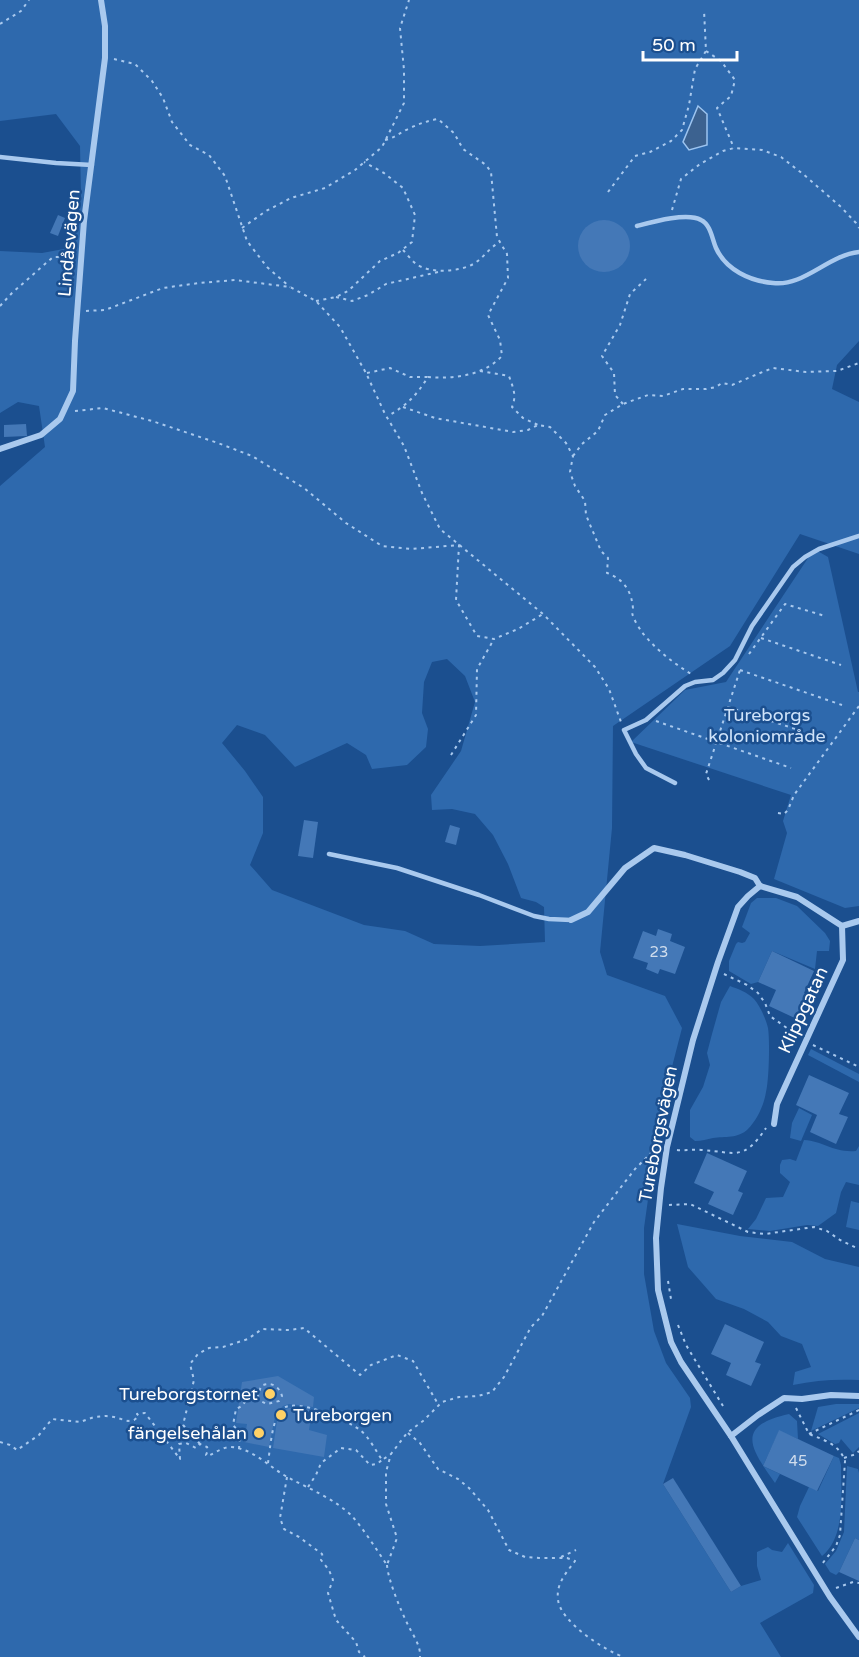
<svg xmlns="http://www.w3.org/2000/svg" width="859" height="1657" font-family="'Varela Round',sans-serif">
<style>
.green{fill:#2e69ad;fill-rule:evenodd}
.water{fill:#3c6290;stroke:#9cc4f0;stroke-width:1.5}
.building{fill:#4478b7}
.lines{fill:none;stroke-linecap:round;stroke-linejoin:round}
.path{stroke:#a9c9ee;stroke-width:2;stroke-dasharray:3 4.5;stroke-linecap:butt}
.lane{stroke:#a9c9ee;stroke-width:4.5}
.street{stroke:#a9c9ee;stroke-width:6}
.poi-dot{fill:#ffd166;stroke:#1b4f8f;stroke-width:2}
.labels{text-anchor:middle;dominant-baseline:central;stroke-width:5;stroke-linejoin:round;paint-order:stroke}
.number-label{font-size:15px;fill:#d0dded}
.street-label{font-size:18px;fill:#fff;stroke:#1b4f8f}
.park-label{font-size:18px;fill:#cfe3fa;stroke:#1b4f8f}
.poi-label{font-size:18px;fill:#fff;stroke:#1b4f8f;text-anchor:end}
</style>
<rect width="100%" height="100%" fill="#1b4f8f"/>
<!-- green -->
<g class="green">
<path d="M0,0H859V341L837,365L832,389L859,402V554L800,534L730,646L613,726L612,828L600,952L607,975L665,996L682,1028L665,1094L651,1178L644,1228V1274L654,1331L666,1363L690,1398L691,1407L663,1484L731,1592L741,1586L761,1580L757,1566V1552L768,1547L772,1550L782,1552L788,1543L814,1585L813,1593L760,1623L781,1657H0V486L45,447L39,406L18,402L0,413V251L42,253L69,248L81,196L80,146L56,114L0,121ZM447,659L465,676L475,702L461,751L431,795L432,810L452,809L475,814L493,835L508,864L521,898L536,902L544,907L545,942L480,946L434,944L405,931L364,925L272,890L250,865L263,833V797L245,771L222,743L237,725L265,735L295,767L347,743L366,755L372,769L407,765L426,747L428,729L422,713L424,682L432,662Z"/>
<path d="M814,549L828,557L858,692H859V906L845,908L774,879L787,833L783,821L791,795L631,742L685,690L726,682Z"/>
<path d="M757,898H776L797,906L825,933L830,941L829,951H817L815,969L772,951L758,982L751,984L729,971V961L736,944L738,942L742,943L745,942L750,933L742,927L751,903Z"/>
<path d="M730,986C738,989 747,992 754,999C760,1006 766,1019 768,1028C770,1040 769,1080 766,1092C764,1105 757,1120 748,1129C738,1139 725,1136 713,1138C707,1139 702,1141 695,1141L690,1137V1110L703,1087L710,1065L707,1053L712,1034L721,1002Z"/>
<path d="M811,1049L859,1074V1082L808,1055Z"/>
<path d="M799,1108L812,1115L801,1141L790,1138L792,1123Z"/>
<path d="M804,1140C824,1141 833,1153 856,1151L859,1146V1185L846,1182L841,1192L836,1213L818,1226L807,1225L770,1231L748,1229L756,1219L766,1198L783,1197L790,1182L780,1173V1165L782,1160L790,1159L796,1161Z"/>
<path d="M851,1201L859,1203V1230L846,1227Z"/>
<path d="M677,1224L740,1236L792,1242L825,1259L859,1267V1380C836,1379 815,1380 793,1385L795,1372L811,1367L802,1344L781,1336L768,1322L744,1309L716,1299L688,1267Z"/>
<path d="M836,1404H859V1408L811,1431L818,1407Z"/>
<path d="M859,1413V1447L853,1453L841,1439L839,1443L835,1444L818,1434Z"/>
<path d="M789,1414L797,1421L798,1439L779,1431L763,1466L780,1474L775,1483C751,1449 734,1426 789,1414Z"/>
<path d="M834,1456L839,1458L841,1465C841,1493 846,1537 822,1556L797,1517L800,1506L809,1487L818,1491Z"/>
<path d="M847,1466L858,1469L859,1473V1540L855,1538L839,1572L836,1575L830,1572L825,1564L836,1551L844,1532Z"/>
</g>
<!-- water -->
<path class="water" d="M698,106L707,114V145L689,150L683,142Z"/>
<!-- building -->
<g class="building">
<path d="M58,215L65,218L58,236L50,233Z"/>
<circle cx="604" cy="246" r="26"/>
<path d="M26,424L27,436L4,437V425Z"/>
<path d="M304,820L318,822L313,858L298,856Z"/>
<path d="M450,825L460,828L456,845L445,842Z"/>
<path d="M658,929L672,934L670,941L685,947L675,974L660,969L658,974L646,969L648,963L633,958L643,931L656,936Z"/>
<path d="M772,951L814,971L804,993L810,996L799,1020L769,1006L776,990L758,982Z"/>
<path d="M809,1075L849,1093L839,1114L848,1117L836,1144L810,1132L817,1115L796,1105Z"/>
<path d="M707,1153L747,1171L738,1191L743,1193L733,1215L708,1204L714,1192L694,1183Z"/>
<path d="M725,1324L764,1342L755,1362L761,1364L751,1386L726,1375L731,1363L711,1354Z"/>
<path d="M278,1376L314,1397L313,1407L289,1404L283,1406L278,1411L275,1417L269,1447L244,1442L247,1424L236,1423L242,1382Z"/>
<path d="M289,1408L312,1410L309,1430L327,1435L324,1457L273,1448L277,1421L280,1414L284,1410Z"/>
<path d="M779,1430L834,1456L817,1491L763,1466Z"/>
<path d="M673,1478L741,1586L731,1592L663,1484Z"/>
<path d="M855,1538L859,1540V1581L839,1572Z"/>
</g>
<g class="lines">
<!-- path -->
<g class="path">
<path d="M0,24L21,11L29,0"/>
<path d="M706,51L721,61L735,80L731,96L717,108L734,148"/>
<path d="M114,59L135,64L152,81L163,98L172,122L190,145L209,155L225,176L247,241L267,267L290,287"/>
<path d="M385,140C394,138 400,133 408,129C418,124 427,121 438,119L454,133L463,149L486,165L491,172L497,237L507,254L508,278L488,315L500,340L502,356C483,376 454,379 428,377C416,396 407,405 388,416"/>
<path d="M608,192L635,156L650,152L671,141L682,130L689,105L695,69L706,51L704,10"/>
<path d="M672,210L681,179L700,164L723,151L734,148L762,150L781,157L803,174L841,207L856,223L859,228"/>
<path d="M242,228L266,211L291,198L325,188L355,170L382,147L404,103V70L400,28L409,0"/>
<path d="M403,250C407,254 411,260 416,264C430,274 461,272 475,263C485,256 489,248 500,242"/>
<path d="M336,297L352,301L368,295L386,284L438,272"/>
<path d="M316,301L336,297L348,291L380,261L398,253L412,242L415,215L403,188L384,173L364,162"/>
<path d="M0,306L12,293L53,257H73"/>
<path d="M86,311L105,310L163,288L199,283L235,280L290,287L316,301L340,327L366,373L385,414L404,446L422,493L440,529L543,614L595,667L609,689L621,722"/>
<path d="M480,371L509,376C513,388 517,395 512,407L523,418L538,425"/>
<path d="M367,373L390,368L410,377H428"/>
<path d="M623,404L615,395L614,373L602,356L620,325L630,294L646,279"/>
<path d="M403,407L435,418L513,432L528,430L538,425L550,427L566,443L573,456L570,472L575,486L585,501L586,515L601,551L608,558L607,573C624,579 632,592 633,609C633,616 631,612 634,618C635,622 639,627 641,631C655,649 672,662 691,674"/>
<path d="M75,411L103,408L152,421L218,443L252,456L304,488L346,523L382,546L412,549L459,545L456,600L477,636L494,639L518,629L543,614"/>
<path d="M573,456L582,444L598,431L605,415L623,404L648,395L663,396L683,389H706L716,387L722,383L732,385L760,373L773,368L806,372L837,371L859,363"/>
<path d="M761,638L841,665"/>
<path d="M749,654L785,604L825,616"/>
<path d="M740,670L842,705"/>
<path d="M728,707L820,737"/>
<path d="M656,721L791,768"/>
<path d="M451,755L476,715L477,669L494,639"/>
<path d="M709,780L706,774L741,667"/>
<path d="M778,813L784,814L788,810L794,795L859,706"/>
<path d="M724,974L747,985L758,993L765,1003L770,1016L798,1036"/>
<path d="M813,1045L859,1067"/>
<path d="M677,1150C685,1151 693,1149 701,1150C736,1152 743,1162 766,1128"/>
<path d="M669,1205L690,1204L748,1232L765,1234L814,1227L827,1231L840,1240L859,1249"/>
<path d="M668,1281L671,1299"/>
<path d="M678,1325L686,1345L723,1406"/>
<path d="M796,1408L809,1434C824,1440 839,1444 845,1461L840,1535L836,1546L822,1564"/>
<path d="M408,1433L420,1443L438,1469L458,1479L469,1488L488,1510L509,1550L525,1557L539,1558H567L575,1561C566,1573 556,1584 558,1599C559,1621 605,1651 624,1657"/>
<path d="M809,1434L859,1410"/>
<path d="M0,1442L10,1445L17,1450L39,1435L52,1419L80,1422L94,1417L106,1416L114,1417L128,1421L134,1420L139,1416L137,1414L145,1413L180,1459L179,1444L186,1443L196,1448L200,1444L207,1447L208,1450L206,1455L208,1456C215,1453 221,1448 229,1447C252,1447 270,1468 289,1478C310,1489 336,1500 352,1516C365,1531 376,1549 387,1565L397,1538L386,1504V1472L391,1454L407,1433L423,1421L442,1402L459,1397L478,1396L492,1392L504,1377L531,1327L542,1316L594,1222L635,1169L653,1151L658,1150"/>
<path d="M200,1444L183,1425L194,1380L190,1364L198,1354L209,1348L223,1347L248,1339L262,1329L289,1330L304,1328L360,1375L371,1365L397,1355L413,1361L438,1404"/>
<path d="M239,1449L240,1433L233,1425L236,1409L242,1406L247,1399L252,1397L267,1404L279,1401L282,1396C279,1386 271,1381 261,1386L257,1399"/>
<path d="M844,1458L856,1454L859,1451"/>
<path d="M268,1463C270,1450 272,1418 282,1409C296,1397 347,1420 360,1430C369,1437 376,1451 382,1460L391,1454"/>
<path d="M287,1477L280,1518L284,1529L299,1537L322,1554L323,1558L321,1560L329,1570L333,1580L328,1593L336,1620L356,1642L359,1652L365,1657"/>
<path d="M308,1487L316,1475L321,1463L341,1448L356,1450L370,1465L377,1464L382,1460"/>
<path d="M561,1557L576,1550"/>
<path d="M387,1565C388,1580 401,1611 408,1625C413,1635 421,1646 420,1657"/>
<path d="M836,1588L853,1582L859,1583"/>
</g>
<!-- lane -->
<g class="lane">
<path d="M0,157L56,163L92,165"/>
<path d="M637,226C652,222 687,212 701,220C711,225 712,239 716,248C726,270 750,281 773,283C804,287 828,255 859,252"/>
<path d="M675,783L646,768L636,754L624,730L646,720L685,686L695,682L713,680L723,673L735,660L752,626L793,567L805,557L819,549L859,536"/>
<path d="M329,854L397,868L479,895L534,916L549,919L571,920"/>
</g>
<!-- street -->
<g class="street">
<path d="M0,449L41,435L60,419L73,391L75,341L84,221L105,58V26L101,0"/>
<path d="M760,886L748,896L738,907L718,962L693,1040L667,1147L661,1188L656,1238L658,1290L671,1342L681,1362L731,1436L830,1597L859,1637"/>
<path d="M760,886L797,897L842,926L843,960L777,1104L774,1124"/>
<path d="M571,920L588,912L625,868L654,848L685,855L740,872L755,878L760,886"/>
<path d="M842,926L859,921"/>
<path d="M731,1436L758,1415L784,1398L802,1399L831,1395L859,1396"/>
</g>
</g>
<!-- markers -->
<g class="poi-dot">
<circle cx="270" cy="1394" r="6"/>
<circle cx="281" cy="1415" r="6"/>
<circle cx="259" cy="1433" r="6"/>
</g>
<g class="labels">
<!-- number labels -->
<g class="number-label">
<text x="659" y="952">23</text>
<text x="798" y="1461">45</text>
</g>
<!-- street labels -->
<g class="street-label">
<text transform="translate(69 243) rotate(-85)">Lindåsvägen</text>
<text transform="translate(803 1010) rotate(-65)">Klippgatan</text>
<text transform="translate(658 1134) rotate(-79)">Tureborgsvägen</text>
</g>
<!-- park labels -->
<g class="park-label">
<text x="767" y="715">Tureborgs<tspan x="767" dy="21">koloniområde</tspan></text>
</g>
<!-- poi labels -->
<g class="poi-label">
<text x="258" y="1394">Tureborgstornet</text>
<text x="293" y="1415" text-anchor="start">Tureborgen</text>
<text x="247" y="1433">fängelsehålan</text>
</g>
</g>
<!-- scale -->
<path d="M643 51v9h94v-9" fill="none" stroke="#ffffff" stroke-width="3"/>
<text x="652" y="51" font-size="18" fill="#ffffff" stroke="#1b4f8f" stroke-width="4.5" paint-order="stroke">50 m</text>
</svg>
